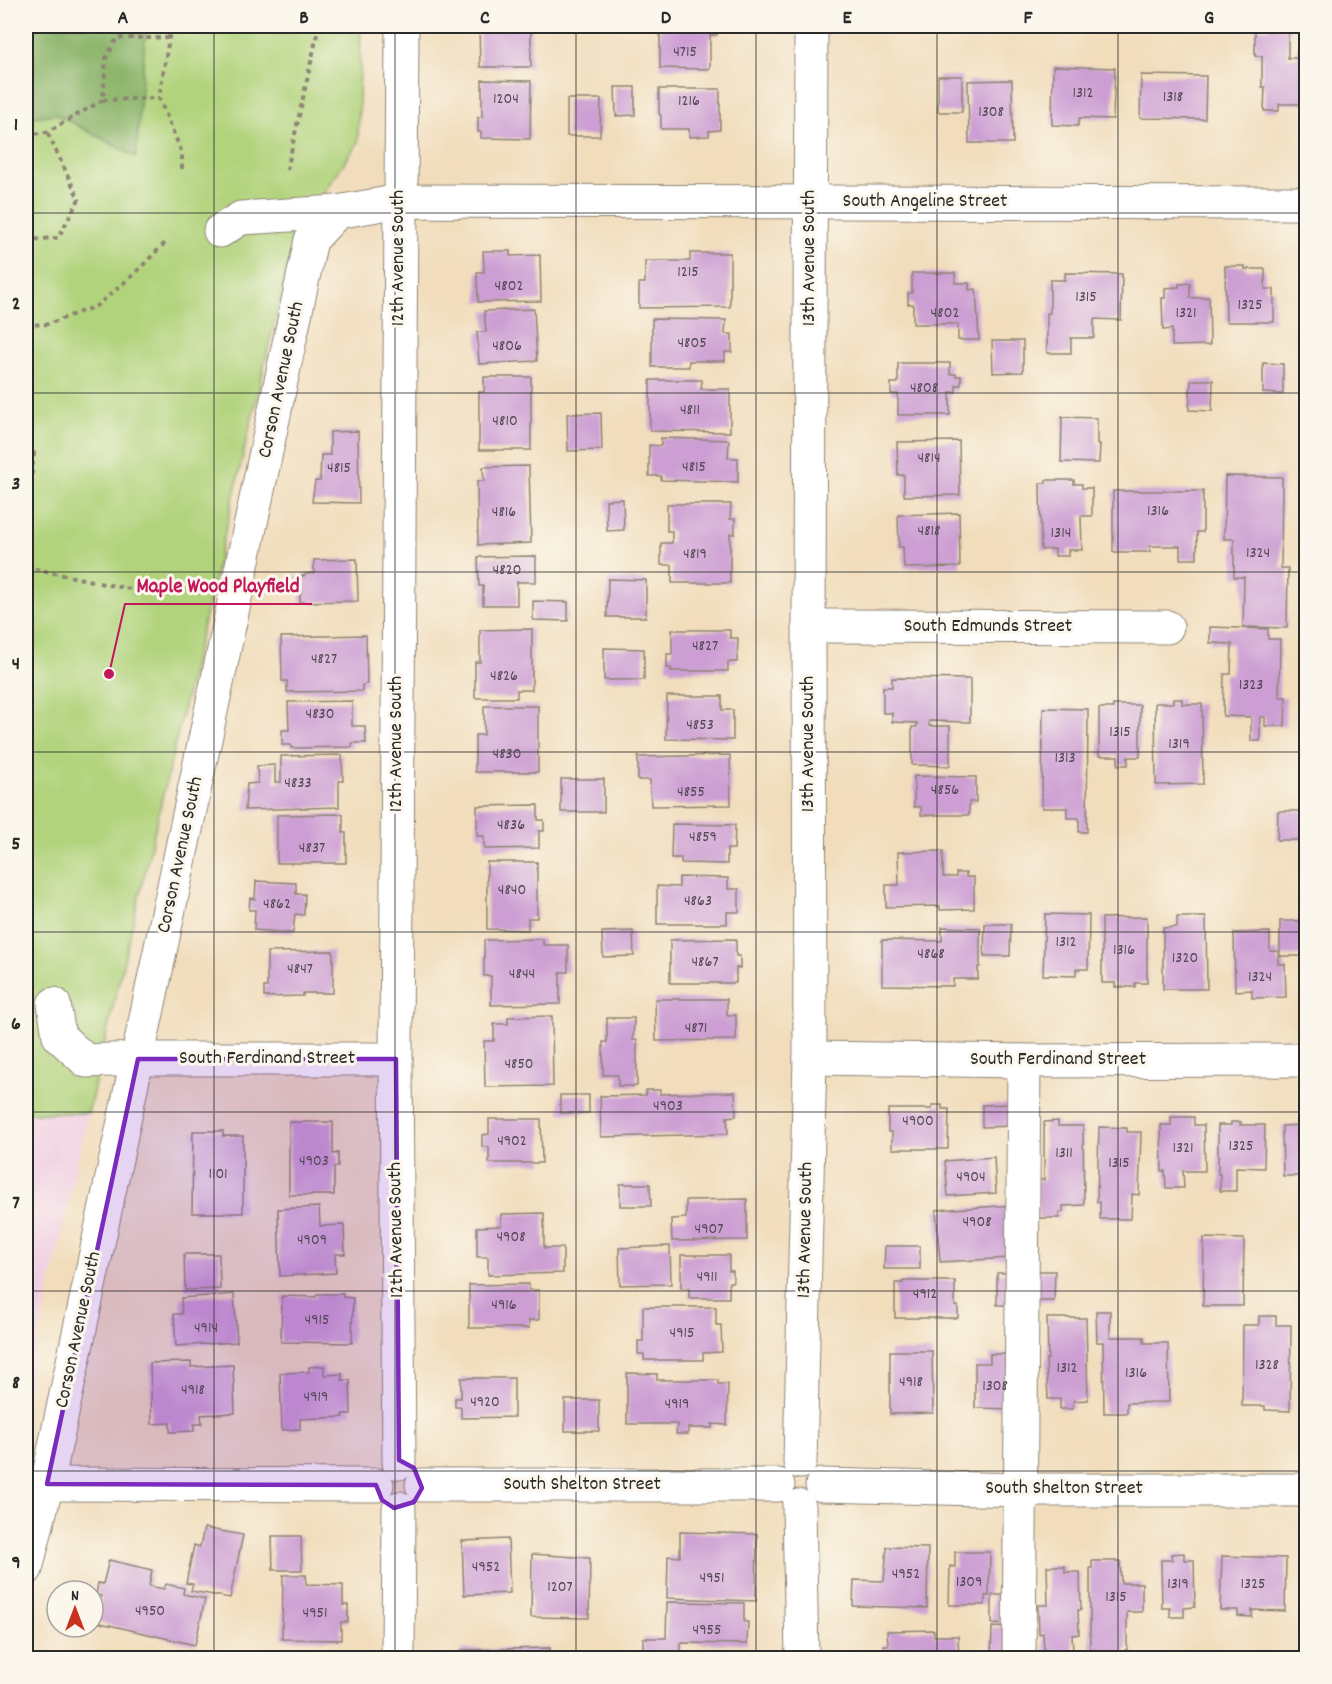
<svg xmlns="http://www.w3.org/2000/svg" width="1332" height="1684" font-family="Dekko,sans-serif">
<style>
.built{fill:#f1d0e4}
.green{fill:#b1d37b;stroke:#6e7f53;stroke-width:1.5}
.forest{fill:#8cb56b;stroke:#5c704b;stroke-width:1.5}
.building{fill:#cc9ed3}
.lines{fill:none;stroke-linecap:round;stroke-linejoin:round}
.minor-casing{stroke:#8e8474;stroke-width:35}
.path{stroke:#8e8474;stroke-width:4;stroke-dasharray:4.5 4.5;stroke-linecap:butt}
.minor{stroke:#fff;stroke-width:33}
.marked{fill:#7b2cbf;fill-opacity:0.2;stroke:#7b2cbf;stroke-width:4.5;stroke-linejoin:round}
.grid{fill:none;stroke:#2b2b2b;stroke-width:1.5;stroke-opacity:0.55}
.labels{text-anchor:middle;dominant-baseline:central;stroke-width:6;stroke-linejoin:round;paint-order:stroke}
.number-label{font-size:16px;fill:#534855}
.street-label{font-size:20px;fill:#2b2b2b;stroke:#fbf7ec}
.leader{fill:none;stroke:#c2185b;stroke-width:2}
.callout-dot{fill:#c2185b;stroke:#fbf7ec;stroke-width:2}
.callout-label{font-size:21px;text-anchor:middle;font-weight:bold;fill:#c2185b;stroke:#fbf7ec;stroke-width:6;stroke-linejoin:round;paint-order:stroke}
.neatline{fill:none;stroke:#2b2b2b;stroke-width:2}
.grid-label{font-size:20px;text-anchor:middle;font-weight:bold;fill:#2b2b2b}
</style>
<rect width="100%" height="100%" fill="#fbf7ec"/>
<filter id="ink" filterUnits="userSpaceOnUse"><feTurbulence type="fractalNoise" baseFrequency=".0167" numOctaves="2"/><feDisplacementMap in="SourceGraphic" scale="12" xChannelSelector="R" yChannelSelector="G"/><feConvolveMatrix kernelMatrix="1 2 1 2 8 2 1 2 1" color-interpolation-filters="sRGB"/></filter>
<filter id="wash" filterUnits="userSpaceOnUse"><feTurbulence type="fractalNoise" baseFrequency=".008" numOctaves="4" result="noise"/><feDisplacementMap in="SourceGraphic" scale="24" xChannelSelector="R" yChannelSelector="G"/><feGaussianBlur stdDeviation="1.35" result="paint"/><feColorMatrix in="noise" values="0 0 0 0 0 0 0 0 0 0 0 0 0 0 0 0 0 1.4 0 .05"/><feComposite in="paint" operator="in"/></filter>
<g filter="url(#wash)">
<rect width="100%" height="100%" fill="#f1ddbc"/>
<!-- built -->
<path class="built" d="M26,1113H88L26,1394Z"/>
<!-- green -->
<path class="green" d="M26,26H361L358,142L295,235L88,1113H26Z"/>
<!-- forest -->
<path class="forest" d="M26,26H146L136,157L56,114L26,118Z"/>
<g id="blocks">
<!-- building -->
<g class="building">
<path d="M479,26H531V67H480Z"/>
<path d="M660,26H717V35H710V69L660,68Z"/>
<rect x="935" y="26" width="32" height="3"/>
<path d="M1269,26H1290V33H1288V58H1297V50H1306V104H1279V111H1264L1265,87H1262V56H1255V28L1269,29Z"/>
<path d="M1053,66L1115,68L1113,119L1079,118L1078,126L1052,125Z"/>
<path d="M1141,75L1206,76L1205,119L1140,118Z"/>
<rect x="938" y="76" width="24" height="36"/>
<path d="M482,80L531,81L530,139L481,138V132H478V117H482Z"/>
<path d="M1012,80L1013,143H969L968,81Z"/>
<path d="M615,87H635V115L616,116Z"/>
<path d="M659,89H720V130L709,131V136L689,137V129H661V116L659,113Z"/>
<path d="M567,99H601L600,136H567Z"/>
<path d="M483,251H510V256L540,255L541,301L478,302L477,272H484Z"/>
<path d="M690,253H730V307L639,308V283H645V261H690Z"/>
<path d="M1225,266H1245V269H1265V289H1274V322H1226Z"/>
<path d="M912,273H955V283H969V290L976,289L979,340H958V324H913V304H908V293H912Z"/>
<path d="M1065,273L1122,274L1121,320L1094,319V338H1071V353H1047V313H1050V280H1065Z"/>
<path d="M1190,283V298L1209,297L1210,345L1172,346V329L1163,330L1162,298H1165V288L1179,287V284Z"/>
<path d="M534,309L537,361L479,364L477,332H486L484,311Z"/>
<path d="M652,319L726,320L725,334H732V352H725V361H689V367H652Z"/>
<path d="M992,341H1023V372L993,373Z"/>
<path d="M898,363H950V374H956V376H961V385H956V392H950V415H898V394H891V383H898Z"/>
<path d="M1263,363L1283,364V394L1263,393Z"/>
<path d="M484,377H531V450H479V392H484Z"/>
<path d="M650,380H702L701,389H730V432L650,431Z"/>
<path d="M1191,380H1213L1212,411L1189,410Z"/>
<path d="M601,413L602,450L568,451L567,414Z"/>
<path d="M1062,417L1097,418V444H1100L1099,463L1061,462Z"/>
<path d="M358,431L359,503L312,502L315,481H320L321,455H330V432Z"/>
<path d="M661,438L729,440L728,458H738V482L661,480V476H649V445L661,446Z"/>
<path d="M959,441L960,495L904,496V475H898L897,442Z"/>
<path d="M529,466L531,543L478,545L477,481H484L483,467Z"/>
<path d="M1225,476L1282,477L1281,568H1288L1287,628L1243,627L1244,577H1234V539H1224Z"/>
<path d="M1046,480H1074V484H1082V488H1092V516H1081L1082,550H1068V556H1055V549L1041,550L1040,483H1046Z"/>
<path d="M1113,491H1203V532H1197V559H1180V546H1150V552H1113Z"/>
<path d="M623,499L624,530L607,531L606,500Z"/>
<path d="M667,504H731L730,519H735V534H730V583H672V565H661V543H672V531H667Z"/>
<path d="M959,513L960,567L904,568L903,547H899L898,515Z"/>
<path d="M536,556V582H517V605H483V586H479L478,557Z"/>
<path d="M357,559L358,601L300,602V589H296V576H304L306,574L314,573V560Z"/>
<path d="M608,579L646,580V617H607Z"/>
<path d="M533,601L568,602V621L533,620Z"/>
<path d="M1210,627L1268,629V639H1280L1279,697H1286L1285,726H1265V717H1260V741H1251V717L1223,716L1224,674H1231L1232,644L1210,643Z"/>
<path d="M532,629V690H517V698H475V662H480V630Z"/>
<path d="M672,630H730V638H738L737,662H728V671H671V668H667V654H672Z"/>
<path d="M366,635L367,684L362,685V691L287,692V681H282L281,637Z"/>
<path d="M604,648L644,649V680H604Z"/>
<path d="M892,678L970,679V722L929,721V726H950V766L912,765V727H917V723L892,722V713H883V687H892Z"/>
<path d="M667,696H722V710H733V740L666,739Z"/>
<path d="M1173,699H1182V704H1202L1203,784L1156,785L1155,703H1173Z"/>
<path d="M352,701V726H365L366,743H352V747L291,748V745H282V730H289L288,702Z"/>
<path d="M1113,705H1140V757H1128V765H1118V756H1099V708H1113Z"/>
<path d="M484,706H538V772H475V735H484Z"/>
<path d="M1043,708L1088,709L1087,832H1079V818H1067V808H1042Z"/>
<path d="M342,755L343,781H339V807L245,810L247,784L258,783L257,766L275,765V782H281V756Z"/>
<path d="M730,755L731,805L651,806L650,780H638V757Z"/>
<path d="M914,776L976,777V802H969V815H921V807H914Z"/>
<rect x="561" y="779" width="43" height="33"/>
<path d="M538,805V820H544V831H539V848L484,849V836H477V806Z"/>
<path d="M1278,811H1306V840H1277Z"/>
<path d="M343,814V833H346V863H277V815Z"/>
<path d="M672,824L735,825L734,849H727V864L681,863V858H671Z"/>
<path d="M943,851V877H956V873H966V877H974V909L940,910V906L886,907V885H899L898,852Z"/>
<path d="M487,862H537V918H528V930L487,929Z"/>
<path d="M679,877L728,878V889H739V912H727V924H657V886L679,887Z"/>
<path d="M256,881L296,883V894H305L304,915L295,914L293,933L254,930L255,910H249L250,898L255,899Z"/>
<path d="M1045,914L1089,915L1088,969H1076V976L1043,975Z"/>
<path d="M1147,917V983H1135V987H1115V983H1102V918Z"/>
<path d="M1177,917H1206L1207,989H1163V928L1177,927Z"/>
<rect x="1280" y="921" width="25" height="35"/>
<path d="M985,924H1011L1010,956H984Z"/>
<path d="M942,927L980,928V967H978V979H953V986L882,985V940L942,941Z"/>
<path d="M633,931L634,956L603,957L602,932Z"/>
<path d="M1270,932V951H1278V964H1285L1286,997L1252,998V990L1235,991L1234,933Z"/>
<path d="M543,939V945H568V972H560V1004L491,1005V976H484V940Z"/>
<path d="M736,939V956H740V968H736V983H670V940Z"/>
<path d="M333,951V993H303V996L264,997V987H267V952Z"/>
<path d="M655,999H727V1015H736V1040L656,1041Z"/>
<path d="M552,1016L553,1086L485,1087L484,1041H494V1024H508V1017Z"/>
<path d="M607,1018H634L633,1040H637V1086H618V1075H603V1042H607Z"/>
<path d="M646,1090H660V1094L735,1092L736,1116L727,1117L728,1134L601,1137L600,1096L646,1095Z"/>
<rect x="560" y="1095" width="29" height="18"/>
<path d="M1014,1104L1015,1126L982,1127V1105Z"/>
<path d="M932,1105H942V1109H949L948,1149H892V1132H888V1109H932Z"/>
<path d="M1171,1117H1194V1125H1204L1205,1171H1183L1184,1188H1166L1165,1171H1162L1161,1125H1171Z"/>
<path d="M489,1119H541L542,1163H489V1147H482V1135L489,1134Z"/>
<path d="M1058,1121V1126H1083L1084,1205L1063,1206V1212L1059,1213V1218H1038L1037,1180H1044V1122Z"/>
<path d="M289,1122H333V1154L338,1153V1167H334V1195H289Z"/>
<path d="M1231,1122H1241L1240,1125H1265L1264,1168L1236,1167V1191H1220V1174H1218V1125H1231Z"/>
<path d="M1306,1125V1176H1283L1282,1126Z"/>
<path d="M1099,1127L1127,1128V1132H1141L1139,1195L1132,1194L1131,1219H1100V1202H1097Z"/>
<path d="M193,1131H223V1136H243V1213H192Z"/>
<path d="M994,1157L996,1193L948,1196L945,1161Z"/>
<path d="M620,1184H650L651,1206H620Z"/>
<path d="M747,1199V1240L672,1241L671,1219L686,1218V1200Z"/>
<path d="M1016,1205L1010,1258L940,1262L936,1210Z"/>
<path d="M319,1207L320,1226L344,1225L345,1254H335L336,1273L280,1276L278,1209Z"/>
<path d="M544,1213V1248H563V1273L488,1275V1257H477V1227L501,1226V1214Z"/>
<path d="M1204,1238L1244,1239L1243,1306H1203Z"/>
<path d="M670,1246L671,1284L620,1285L619,1248Z"/>
<path d="M885,1246H920V1269H884Z"/>
<path d="M184,1254H219L220,1289L185,1290Z"/>
<path d="M681,1255H729V1271H733V1282H729V1298H689V1288H681Z"/>
<path d="M1035,1271H1055L1054,1301H1035Z"/>
<rect x="997" y="1273" width="20" height="32"/>
<path d="M903,1281H955V1306H958V1318H895V1283H903Z"/>
<path d="M529,1284V1290H539V1320H529V1328H469V1285Z"/>
<path d="M234,1294L237,1342L176,1346L174,1314H182L181,1298Z"/>
<path d="M317,1294H343V1297L353,1298L352,1343L281,1342L282,1296L316,1297Z"/>
<path d="M643,1307H716V1325H721L722,1352L703,1353V1360H644V1354H638V1341H643Z"/>
<path d="M1096,1311H1110V1337H1144V1343H1168L1169,1402L1127,1403V1413H1104L1103,1342H1097Z"/>
<path d="M1259,1316H1276V1325H1291L1290,1411L1265,1410V1406H1242L1243,1325H1259Z"/>
<path d="M1047,1318H1086L1088,1400L1073,1401V1409H1060V1399H1048L1046,1359H1048Z"/>
<path d="M890,1351H932L933,1413L890,1414Z"/>
<path d="M990,1354H1012L1015,1409L975,1408V1363H990Z"/>
<path d="M191,1362V1367L233,1365L235,1413L201,1415L202,1424H194V1431L170,1432V1423L152,1424L150,1363Z"/>
<path d="M324,1366V1375L342,1374V1380H350L351,1414H343L344,1417L300,1419V1429L282,1430L280,1373L309,1372V1367Z"/>
<path d="M627,1373L657,1374V1380H718V1384H728L727,1425L712,1424V1428H688V1434H676L677,1424H627Z"/>
<path d="M461,1378H514V1417L461,1418V1407H455V1398H461Z"/>
<rect x="565" y="1400" width="34" height="31"/>
<path d="M204,1528L243,1535L230,1598L191,1591L193,1584L186,1583L194,1545L200,1547Z"/>
<path d="M680,1532L757,1534L756,1601L667,1598L668,1556L680,1557Z"/>
<path d="M272,1536H301L302,1570H273Z"/>
<path d="M508,1539L510,1593L464,1595L462,1541Z"/>
<path d="M887,1547L928,1548L927,1608L853,1606L854,1580L884,1581Z"/>
<path d="M955,1552H990L989,1596H985V1605H949L950,1566L955,1567Z"/>
<path d="M1184,1553V1560H1194L1195,1607L1184,1608V1617H1170V1608H1162L1161,1560H1172L1171,1554Z"/>
<path d="M532,1554L590,1558L589,1618L531,1617Z"/>
<path d="M1222,1556L1286,1558L1285,1611L1252,1610V1617L1238,1616V1610H1220Z"/>
<path d="M109,1560L152,1570L149,1586L164,1589L166,1584L184,1588L183,1594L205,1599L195,1645L96,1622L101,1596L96,1595L98,1583L103,1584Z"/>
<path d="M1092,1561H1120L1121,1583H1142V1612H1127V1650H1125V1658H1094V1649H1090V1568H1092Z"/>
<path d="M1047,1566H1065V1572H1080L1081,1610H1078L1079,1634L1072,1635L1073,1651L1044,1652L1043,1633L1039,1634L1038,1605H1048Z"/>
<path d="M283,1575H306V1584L343,1585V1605H348V1622H341V1640L282,1639Z"/>
<path d="M992,1595H1013V1625L992,1624Z"/>
<path d="M667,1602L744,1603V1622H748L747,1644L681,1643V1658H643V1638H666Z"/>
<path d="M992,1627L1011,1628L1010,1658H991Z"/>
<path d="M934,1630V1636H958L959,1658H884L883,1645H888L887,1631Z"/>
<path d="M550,1648V1658H461V1650Z"/>
<path d="M208,1652V1658H185V1653Z"/>
<rect x="242" y="1653" width="48" height="5"/>
</g>
</g>
</g>
<g filter="url(#ink)">
<use href="#blocks" fill-opacity="0" stroke="#8e8474" stroke-width="1.5"/>
<g class="lines">
<defs>
<g id="minor">
<path d="M220,231L241,218L337,212"/>
<path d="M809,626L1167,627"/>
<path d="M54,1004L59,1036L86,1061L138,1059H396"/>
<path d="M810,1058L1024,1061L1306,1060"/>
<path d="M800,1462L810,1058L809,626L811,26"/>
<path d="M399,1463L396,1059L402,26"/>
<path d="M47,1484L377,1485"/>
<path d="M422,1485H778"/>
<path d="M822,1485L1020,1490H1306"/>
<path d="M799,1506L802,1658"/>
<path d="M26,1569L47,1484L311,240L337,212L400,201L1306,203"/>
<path d="M398,1658L399,1508"/>
<path d="M1019,1658L1024,1061"/>
</g>
</defs>
<!-- minor casing -->
<use href="#minor" class="minor-casing"/>
<!-- path -->
<g class="path">
<path d="M171,26L159,98L182,153V170"/>
<path d="M103,100L159,98"/>
<path d="M26,135L47,132L103,100L106,58L117,38H168"/>
<path d="M287,170L319,26"/>
<path d="M26,240L58,238L79,199L47,132"/>
<path d="M26,325L48,324L96,306L131,277L166,242"/>
<path d="M26,448L34,453L30,488L26,510"/>
<path d="M26,567L92,581"/>
<path d="M99,583L141,591"/>
</g>
<!-- minor -->
<use href="#minor" class="minor"/>
</g>
</g>
<!-- marked area -->
<path class="marked" d="M138,1059H396L399,1460L414,1468L422,1488L414,1502L394,1508L382,1500L376,1485L47,1484Z"/>
<!-- grid -->
<path class="grid" d="M214,26V1658M395,26V1658M576,26V1658M756,26V1658M937,26V1658M1118,26V1658M26,213H1306M26,393H1306M26,572H1306M26,752H1306M26,932H1306M26,1112H1306M26,1291H1306M26,1471H1306"/>
<g class="labels">
<!-- number labels -->
<g class="number-label">
<text x="685" y="52">4715</text>
<text x="1083" y="93">1312</text>
<text x="1173" y="97">1318</text>
<text x="506" y="99">1204</text>
<text x="689" y="101">1216</text>
<text x="991" y="112">1308</text>
<text x="688" y="272">1215</text>
<text x="509" y="286">4802</text>
<text x="1086" y="297">1315</text>
<text x="1250" y="305">1325</text>
<text x="945" y="313">4802</text>
<text x="1186" y="313">1321</text>
<text x="692" y="343">4805</text>
<text x="507" y="346">4806</text>
<text x="924" y="388">4808</text>
<text x="690" y="410">4811</text>
<text x="505" y="421">4810</text>
<text x="929" y="458">4814</text>
<text x="694" y="467">4815</text>
<text x="339" y="468">4815</text>
<text x="1158" y="511">1316</text>
<text x="504" y="512">4816</text>
<text x="929" y="531">4818</text>
<text x="1061" y="533">1314</text>
<text x="1258" y="553">1324</text>
<text x="695" y="554">4819</text>
<text x="507" y="570">4820</text>
<text x="705" y="646">4827</text>
<text x="324" y="659">4827</text>
<text x="504" y="676">4826</text>
<text x="1251" y="685">1323</text>
<text x="320" y="714">4830</text>
<text x="700" y="725">4853</text>
<text x="1120" y="732">1315</text>
<text x="1179" y="744">1319</text>
<text x="507" y="754">4830</text>
<text x="1065" y="758">1313</text>
<text x="298" y="783">4833</text>
<text x="945" y="790">4856</text>
<text x="691" y="792">4855</text>
<text x="511" y="825">4836</text>
<text x="703" y="837">4859</text>
<text x="312" y="848">4837</text>
<text x="512" y="890">4840</text>
<text x="698" y="901">4863</text>
<text x="277" y="904">4862</text>
<text x="1066" y="942">1312</text>
<text x="1124" y="950">1316</text>
<text x="931" y="954">4868</text>
<text x="1185" y="958">1320</text>
<text x="705" y="962">4867</text>
<text x="300" y="969">4847</text>
<text x="522" y="974">4844</text>
<text x="1260" y="977">1324</text>
<text x="696" y="1028">4871</text>
<text x="519" y="1064">4850</text>
<text x="668" y="1106">4903</text>
<text x="918" y="1121">4900</text>
<text x="512" y="1141">4902</text>
<text x="1241" y="1146">1325</text>
<text x="1183" y="1148">1321</text>
<text x="1064" y="1153">1311</text>
<text x="314" y="1161">4903</text>
<text x="1119" y="1163">1315</text>
<text x="218" y="1174">1101</text>
<text x="971" y="1177">4904</text>
<text x="977" y="1222">4908</text>
<text x="709" y="1229">4907</text>
<text x="511" y="1237">4908</text>
<text x="312" y="1240">4909</text>
<text x="707" y="1277">4911</text>
<text x="925" y="1294">4912</text>
<text x="504" y="1305">4916</text>
<text x="317" y="1320">4915</text>
<text x="206" y="1328">4914</text>
<text x="682" y="1333">4915</text>
<text x="1267" y="1365">1328</text>
<text x="1067" y="1368">1312</text>
<text x="1136" y="1373">1316</text>
<text x="911" y="1382">4918</text>
<text x="995" y="1386">1308</text>
<text x="193" y="1390">4918</text>
<text x="316" y="1397">4919</text>
<text x="485" y="1402">4920</text>
<text x="677" y="1404">4919</text>
<text x="486" y="1567">4952</text>
<text x="906" y="1574">4952</text>
<text x="712" y="1578">4951</text>
<text x="969" y="1582">1309</text>
<text x="1178" y="1584">1319</text>
<text x="1253" y="1584">1325</text>
<text x="560" y="1587">1207</text>
<text x="1116" y="1597">1315</text>
<text x="150" y="1611">4950</text>
<text x="315" y="1613">4951</text>
<text x="707" y="1630">4955</text>
</g>
<!-- street labels -->
<g class="street-label">
<text x="925" y="202">South Angeline Street</text>
<text transform="translate(399 258) rotate(-90)">12th Avenue South</text>
<text transform="translate(810 258) rotate(-90)">13th Avenue South</text>
<text transform="translate(282 380) rotate(-78)">Corson Avenue South</text>
<text x="988" y="627">South Edmunds Street</text>
<text transform="translate(397 744) rotate(-90)">12th Avenue South</text>
<text transform="translate(809 744) rotate(-90)">13th Avenue South</text>
<text transform="translate(181 855) rotate(-78)">Corson Avenue South</text>
<text x="267" y="1059">South Ferdinand Street</text>
<text x="1058" y="1060">South Ferdinand Street</text>
<text transform="translate(397 1230) rotate(-91)">12th Avenue South</text>
<text transform="translate(806 1230) rotate(-89)">13th Avenue South</text>
<text transform="translate(79 1330) rotate(-78)">Corson Avenue South</text>
<text x="582" y="1485">South Shelton Street</text>
<text x="1064" y="1489">South Shelton Street</text>
</g>
</g>
<!-- callouts -->
<path class="leader" d="M109 674L125 604H312"/>
<circle class="callout-dot" cx="109" cy="674" r="6"/>
<g class="callout-label">
<text x="218" y="592">Maple Wood Playfield</text>
</g>
<!-- margin -->
<rect width="1332" height="1684" fill="none" stroke="#fbf7ec" stroke-width="66"/>
<!-- north arrow -->
<g transform="translate(75 1609)"><circle r="28" fill="#fbf7ec" stroke="#a8a59f" stroke-width="1.5"/>
<path d="M0-4.5L10 22L0 15L-10 22Z" fill="#c8321e"/>
<text y="-9" font-size="16" font-weight="bold" text-anchor="middle" fill="#2b2b2b">N</text>
</g>
<rect x="33" y="33" width="1266" height="1618" class="neatline"/>
<g class="grid-label">
<text x="123" y="23">A</text>
<text x="304" y="23">B</text>
<text x="485" y="23">C</text>
<text x="666" y="23">D</text>
<text x="847" y="23">E</text>
<text x="1028" y="23">F</text>
<text x="1209" y="23">G</text>
<text x="16" y="130">1</text>
<text x="16" y="309">2</text>
<text x="16" y="489">3</text>
<text x="16" y="669">4</text>
<text x="16" y="849">5</text>
<text x="16" y="1029">6</text>
<text x="16" y="1208">7</text>
<text x="16" y="1388">8</text>
<text x="16" y="1568">9</text>
</g>
</svg>
